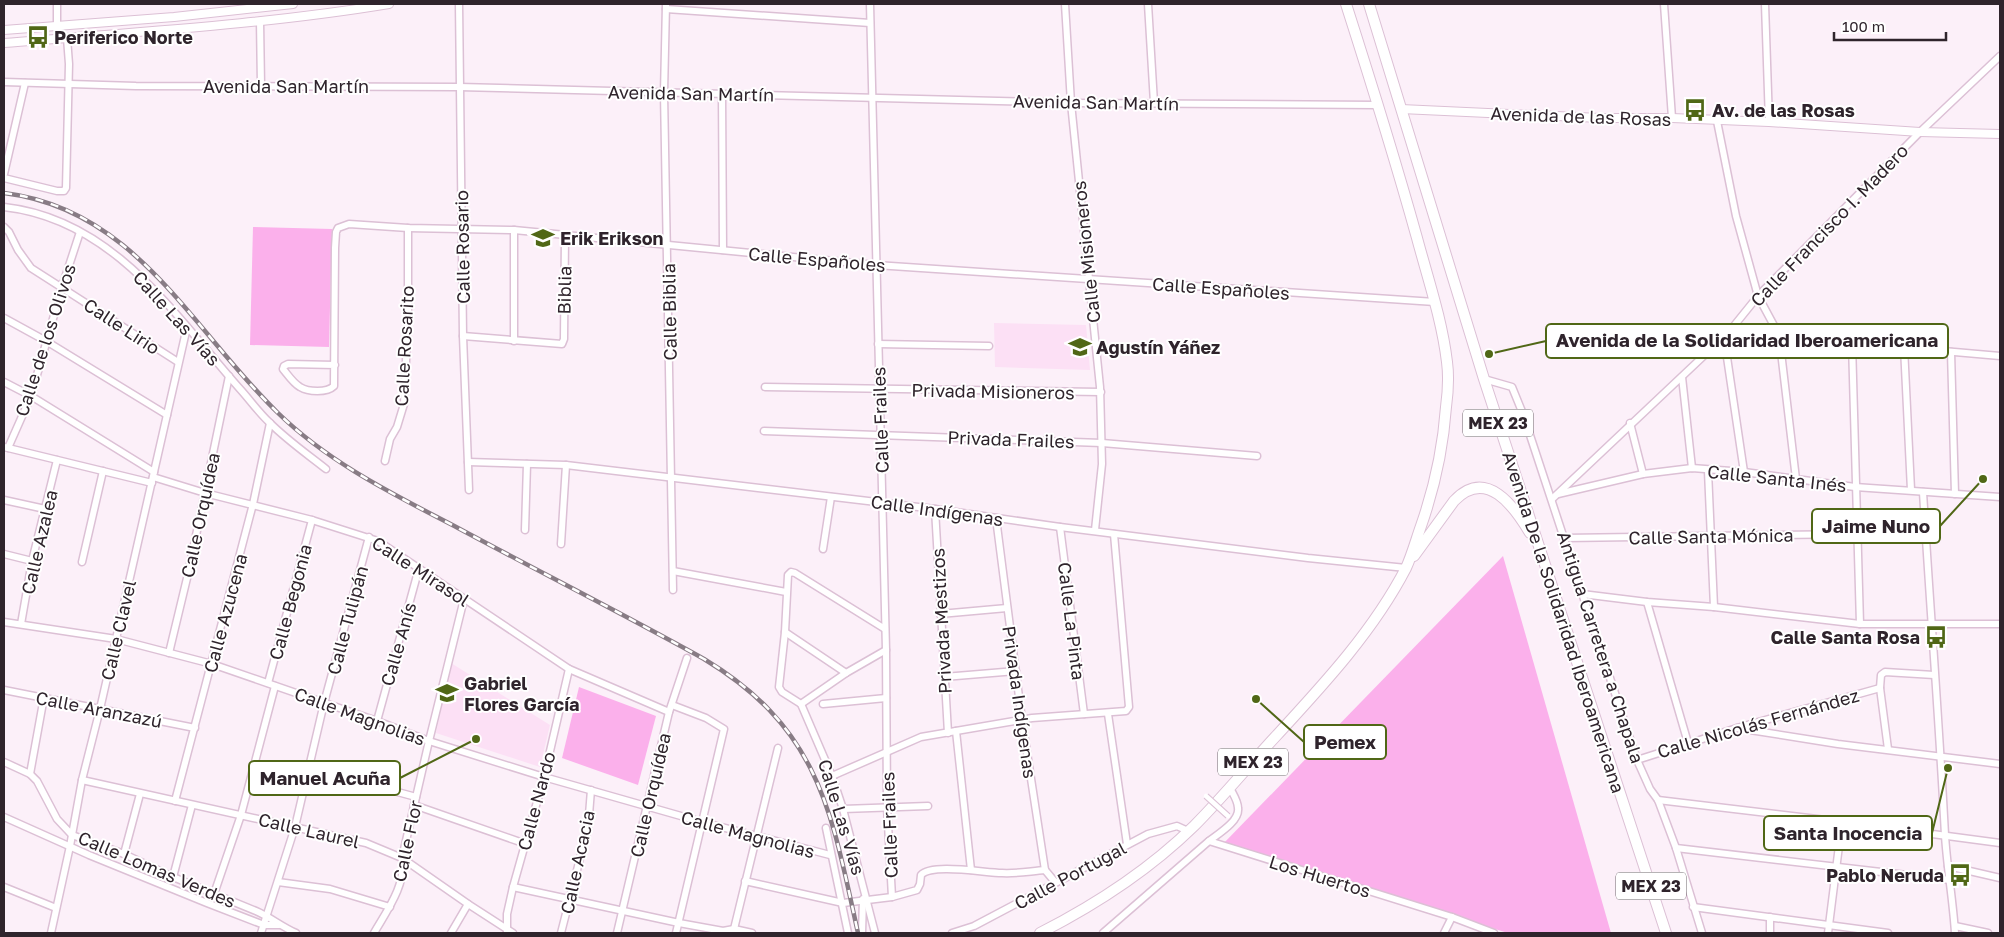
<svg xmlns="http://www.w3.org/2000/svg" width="2004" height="937" font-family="'Golos Text',sans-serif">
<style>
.built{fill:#fce0f5}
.green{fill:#fbb0eb}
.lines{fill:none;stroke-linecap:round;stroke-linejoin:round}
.minor-casing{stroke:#dcc0d5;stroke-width:9}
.tertiary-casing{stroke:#dcc0d5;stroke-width:10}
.trunk-casing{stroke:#dcc0d5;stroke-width:12}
.minor{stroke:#fff;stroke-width:6}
.tertiary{stroke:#fff;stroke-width:8}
.trunk{stroke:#fff;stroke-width:10}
.rail-casing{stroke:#887c85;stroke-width:4.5}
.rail{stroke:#fff;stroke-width:2.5;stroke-dasharray:8;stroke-linecap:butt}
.pedestrian-bridge-casing{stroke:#dcc0d5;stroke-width:7;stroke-linecap:butt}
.pedestrian-bridge{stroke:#fff;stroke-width:4.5}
.labels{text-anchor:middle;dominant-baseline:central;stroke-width:4;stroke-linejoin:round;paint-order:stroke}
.shield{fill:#fff;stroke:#6d666b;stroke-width:1}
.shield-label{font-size:16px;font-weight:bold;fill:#2f242c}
.poi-label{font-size:18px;font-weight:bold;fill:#2f242c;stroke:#fff;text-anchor:start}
.street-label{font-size:18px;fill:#2f242c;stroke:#fff}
.leader{fill:none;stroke:#506716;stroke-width:2}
.callout-dot{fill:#506716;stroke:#fff;stroke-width:2}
.callout{fill:#fff;stroke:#506716;stroke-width:2}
.callout-label{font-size:19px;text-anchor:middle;font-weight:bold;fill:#2f242c}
</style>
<rect width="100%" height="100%" fill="#fcf0f9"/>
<!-- built -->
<g class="built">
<path d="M994,323L1086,325L1090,370L995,367Z"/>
<path d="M451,663L550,725L540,767L436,733Z"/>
</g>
<!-- green -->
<g class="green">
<path d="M253,227L332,229L329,347L250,345Z"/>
<path d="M1503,556L1611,933H1508L1222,845Z"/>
<path d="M579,687L656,716L638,785L562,758Z"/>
</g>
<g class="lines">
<defs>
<g id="minor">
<path d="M459,4L463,336L469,490"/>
<path d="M666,4L664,93L673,590"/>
<path d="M870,4L886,650L887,806L892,897"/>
<path d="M1065,4L1071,103L1100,387L1102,464L1095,530"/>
<path d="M1148,4L1154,103"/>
<path d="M1664,4L1672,118"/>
<path d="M1765,4L1769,122"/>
<path d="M666,9L870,23"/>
<path d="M260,21L261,86"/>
<path d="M57,25V4"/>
<path d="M4,82L136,86L459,87L1071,103L1378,105"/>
<path d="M722,94L723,250"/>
<path d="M1717,121L1736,216L1758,296L1779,335L1796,479"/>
<path d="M4,174L25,83"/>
<path d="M4,178L57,191H64L66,188L69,64L67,38"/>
<path d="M4,207C113,219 174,314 240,389C250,400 259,413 270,423C287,440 307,454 326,469"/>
<path d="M4,227L9,232L18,250L31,268L178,362"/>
<path d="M4,318L46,341L167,415"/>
<path d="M1729,332L1759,335"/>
<path d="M1779,335L1852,343L2000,356"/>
<path d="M463,336L562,344L564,339L565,235"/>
<path d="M1724,337L1744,472"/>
<path d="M514,341V230"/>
<path d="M1852,343L1860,624"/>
<path d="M878,344L989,346"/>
<path d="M1904,347L1911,490"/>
<path d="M1951,352L1955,494"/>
<path d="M335,365L288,364L284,366L283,369C288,375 293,383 300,387C308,392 327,393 334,386L335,248L336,232L338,228L349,224L408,228L514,230L876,265L1435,302"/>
<path d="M1682,377L1692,468"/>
<path d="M1484,379L1512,387L1523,414L1637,760L1650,789L1658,800L1676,848L1702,933"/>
<path d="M4,382L31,396L154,472"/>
<path d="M765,387L1101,392"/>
<path d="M1630,423L1643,474"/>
<path d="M764,431L1102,443L1257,456"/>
<path d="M4,447L152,483"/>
<path d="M8,448L31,396L62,287L80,232"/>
<path d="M385,461L390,439L397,427L404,404L408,318V228"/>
<path d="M468,462L566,465L935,509L1060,527L1308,558L1406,568"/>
<path d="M1708,471L1714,607"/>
<path d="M153,477L205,493L312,520L378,541L569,669L669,712"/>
<path d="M1923,492C1930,606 1939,720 1945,835C1947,868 1953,900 1955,933"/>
<path d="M1558,494L1643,474L1692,468L1744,472L1855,487L2000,497"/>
<path d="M1552,499L1729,332L1758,296L1920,132L2000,56"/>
<path d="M4,500L45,509"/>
<path d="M935,509L948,733"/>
<path d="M996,518L1022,720L1045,870L1055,882"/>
<path d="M1060,527L1084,714"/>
<path d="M525,530L527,464"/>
<path d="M1564,538L1858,534"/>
<path d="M561,544L566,465"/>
<path d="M823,549L831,497"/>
<path d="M4,554L32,561"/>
<path d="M82,562L103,471"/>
<path d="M673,571L786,592"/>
<path d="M1582,594L1647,602L1714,607L1860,624H2000"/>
<path d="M1647,602L1688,743"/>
<path d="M940,614L1007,608"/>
<path d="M4,622L116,639L212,664L377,721L429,741L544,777L702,822L830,855"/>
<path d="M21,624L32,561L57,460"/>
<path d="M785,632L846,673"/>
<path d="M169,653L188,574L229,376"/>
<path d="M944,677L1016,671"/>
<path d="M268,683L312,520"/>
<path d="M4,690L195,728"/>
<path d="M801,704L782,692L779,687L785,632L788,575L791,572L795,573L885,629"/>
<path d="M801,704L832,776L843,809L875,933"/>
<path d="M801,704L846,673L886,650"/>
<path d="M823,704L886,698"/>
<path d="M672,705L706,718L724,729L676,933"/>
<path d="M1108,714L1127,844"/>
<path d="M377,721L419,568"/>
<path d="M1737,728L1838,744L2000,764"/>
<path d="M956,731L971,870"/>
<path d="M1888,749L1880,688L1881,675L1885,672L1934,675"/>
<path d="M1637,760L1737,728L1880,688"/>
<path d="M4,762L30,774L37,781L57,819L72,835L124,854L173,877L256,911C270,917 282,927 296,933"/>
<path d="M309,768L416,797"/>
<path d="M30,774L44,697"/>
<path d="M832,776L921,737L1032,718L1126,711L1129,707L1114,534"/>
<path d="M82,780L366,843L402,858L468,904L513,933"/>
<path d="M1230,788C1233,794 1238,801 1238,808C1240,821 1218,834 1209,841L1452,917L1494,933"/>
<path d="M1658,800L1842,822L2000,843"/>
<path d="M175,801L253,504L270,423"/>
<path d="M414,805L526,844"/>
<path d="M843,809L928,806"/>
<path d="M4,817L89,855L207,903L264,925H279"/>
<path d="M826,828L848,933"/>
<path d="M1676,848L1950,880"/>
<path d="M124,854L140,794"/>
<path d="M1948,866L2000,878"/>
<path d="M173,877L192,805"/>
<path d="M745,881L843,903L892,897L917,890L920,884L921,875C932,863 985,873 1002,873C1016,874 1031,871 1045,870"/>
<path d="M278,882L330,889L390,907"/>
<path d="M4,887L56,908"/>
<path d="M513,887L679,923L723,931L734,929L752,933"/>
<path d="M214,894L241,815L275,686"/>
<path d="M1693,907L1888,933"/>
<path d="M1955,926L1988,933"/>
<path d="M734,929L778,748"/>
<path d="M507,932V914L513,887L544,777L569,669"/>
<path d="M51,933L70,846L82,780L100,709L187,327"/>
<path d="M261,933L295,827L324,703L369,537"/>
<path d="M374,933C386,912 407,884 402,858L429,741L464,599"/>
<path d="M451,933L468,904"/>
<path d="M561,933L588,827L591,790"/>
<path d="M617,933L669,712L687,658"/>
<path d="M862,933L863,899"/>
<path d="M952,933L974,926L1148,834L1177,826L1188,831"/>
<path d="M1103,933L1209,841"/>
<path d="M1444,933L1452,917"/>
<path d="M1770,933V917"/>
<path d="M1828,933L1842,822"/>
</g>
<g id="tertiary">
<path d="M4,30L174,17L293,4"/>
<path d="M4,43C132,32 262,25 389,4"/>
<path d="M1401,109L1600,118H1672L1769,122L1920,132L2000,134"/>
</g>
<g id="trunk">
<path d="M1369,4L1484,379L1666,933"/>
<path d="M1414,556L1454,501C1486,467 1514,506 1530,533"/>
<path d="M1040,933C1095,905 1150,869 1194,826C1223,797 1249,765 1277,735C1324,684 1374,630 1406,568C1412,555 1416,540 1421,526C1435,486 1443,449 1446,407C1448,392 1449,377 1447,362C1442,320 1428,279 1417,238C1395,159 1371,82 1346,4"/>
</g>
</defs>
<!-- minor casing -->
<use href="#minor" class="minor-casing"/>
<!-- tertiary casing -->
<use href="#tertiary" class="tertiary-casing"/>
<!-- trunk casing -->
<use href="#trunk" class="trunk-casing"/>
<!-- minor -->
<use href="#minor" class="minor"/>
<!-- tertiary -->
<use href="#tertiary" class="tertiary"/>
<!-- trunk -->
<use href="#trunk" class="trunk"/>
<defs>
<path id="rail" d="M4,193C136,209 192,330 278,413C329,463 395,495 458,528C540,572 623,614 704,659C820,729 831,811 858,933"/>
</defs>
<!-- rail casing -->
<use href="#rail" class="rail-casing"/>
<!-- rail -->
<use href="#rail" class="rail"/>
<defs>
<path id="pedestrian-bridge" d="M1206,796L1228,816"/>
</defs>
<!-- pedestrian-bridge casing -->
<use href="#pedestrian-bridge" class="pedestrian-bridge-casing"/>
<!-- pedestrian-bridge -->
<use href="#pedestrian-bridge" class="pedestrian-bridge"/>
</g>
<!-- icons -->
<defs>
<symbol id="bus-bare" viewBox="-9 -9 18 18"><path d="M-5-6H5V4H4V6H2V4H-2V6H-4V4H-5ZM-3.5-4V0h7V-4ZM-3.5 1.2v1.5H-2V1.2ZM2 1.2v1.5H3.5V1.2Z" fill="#506716" stroke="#fff" stroke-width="2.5" paint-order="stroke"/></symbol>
<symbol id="school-bare" viewBox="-9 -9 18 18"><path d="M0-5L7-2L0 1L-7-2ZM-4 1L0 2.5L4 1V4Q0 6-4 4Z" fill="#506716" stroke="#fff" stroke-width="2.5" paint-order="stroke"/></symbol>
</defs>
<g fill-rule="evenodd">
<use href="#bus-bare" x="22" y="21" width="32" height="32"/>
<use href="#bus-bare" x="1679" y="94" width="32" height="32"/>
<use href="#school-bare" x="527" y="222" width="32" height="32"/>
<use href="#school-bare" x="1064" y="331" width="32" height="32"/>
<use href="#bus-bare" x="1920" y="621" width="32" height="32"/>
<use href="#school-bare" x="431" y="677" width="32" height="32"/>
<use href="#bus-bare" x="1944" y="859" width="32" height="32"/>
</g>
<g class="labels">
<!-- shield labels -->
<g class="shield">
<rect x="1463" y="409.5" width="70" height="27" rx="4"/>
<rect x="1218" y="748.5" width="70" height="27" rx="4"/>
<rect x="1616" y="872.5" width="70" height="27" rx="4"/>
</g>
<g class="shield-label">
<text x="1498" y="423">MEX 23</text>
<text x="1253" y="762">MEX 23</text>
<text x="1651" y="886">MEX 23</text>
</g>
<!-- poi labels -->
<g class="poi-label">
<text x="54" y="37">Periferico Norte</text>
<text x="1712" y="110">Av. de las Rosas</text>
<text x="560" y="238">Erik Erikson</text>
<text x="1096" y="347">Agustín Yáñez</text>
<text x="1920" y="637" text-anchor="end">Calle Santa Rosa</text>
<text x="464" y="683">Gabriel<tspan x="464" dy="21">Flores García</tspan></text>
<text x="1944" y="875" text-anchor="end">Pablo Neruda</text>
</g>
<!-- street labels -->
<g class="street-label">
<text x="286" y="86">Avenida San Martín</text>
<text transform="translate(691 93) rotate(1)">Avenida San Martín</text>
<text transform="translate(1096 102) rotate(1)">Avenida San Martín</text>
<text transform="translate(1581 116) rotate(2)">Avenida de las Rosas</text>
<text transform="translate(1829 225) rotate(-46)">Calle Francisco I. Madero</text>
<text transform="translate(462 247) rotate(-91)">Calle Rosario</text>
<text transform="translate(1086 252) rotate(-96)">Calle Misioneros</text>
<text transform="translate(817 259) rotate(5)">Calle Españoles</text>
<text transform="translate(1221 288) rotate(4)">Calle Españoles</text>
<text transform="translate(564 290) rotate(-89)">Biblia</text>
<text transform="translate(669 312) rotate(-91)">Calle Biblia</text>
<text transform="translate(177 318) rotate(48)">Calle Las Vías</text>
<text transform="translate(122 326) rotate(33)">Calle Lirio</text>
<text transform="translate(45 340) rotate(-72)">Calle de los Olivos</text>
<text transform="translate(404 346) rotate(-87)">Calle Rosarito</text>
<text transform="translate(993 391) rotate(1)">Privada Misioneros</text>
<text transform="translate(880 420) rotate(-92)">Calle Frailes</text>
<text transform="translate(1011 439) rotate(2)">Privada Frailes</text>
<text transform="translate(1777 478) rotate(6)">Calle Santa Inés</text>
<text transform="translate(937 510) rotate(8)">Calle Indígenas</text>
<text transform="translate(200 515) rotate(-78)">Calle Orquídea</text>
<text transform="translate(1711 536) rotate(-1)">Calle Santa Mónica</text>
<text transform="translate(39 542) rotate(-77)">Calle Azalea</text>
<text transform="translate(421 571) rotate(33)">Calle Mirasol</text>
<text transform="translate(290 602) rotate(-75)">Calle Begonia</text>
<text transform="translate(225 613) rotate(-75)">Calle Azucena</text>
<text transform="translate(347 620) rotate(-75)">Calle Tulipán</text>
<text transform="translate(941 621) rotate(-93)">Privada Mestizos</text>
<text transform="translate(1072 621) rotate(83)">Calle La Pinta</text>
<text transform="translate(1564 622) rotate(72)">Avenida De la Solidaridad Iberoamericana</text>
<text transform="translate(118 630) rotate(-77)">Calle Clavel</text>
<text transform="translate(398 644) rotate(-74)">Calle Anís</text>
<text transform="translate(1601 647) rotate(72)">Antigua Carretera a Chapala</text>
<text transform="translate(1020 702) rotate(82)">Privada Indígenas</text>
<text transform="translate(99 709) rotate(11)">Calle Aranzazú</text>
<text transform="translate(360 716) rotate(20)">Calle Magnolias</text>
<text transform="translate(1758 723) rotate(-16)">Calle Nicolás Fernández</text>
<text transform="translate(650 795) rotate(-77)">Calle Orquídea</text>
<text transform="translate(536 801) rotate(-75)">Calle Nardo</text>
<text transform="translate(842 817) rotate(73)">Calle Las Vías</text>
<text transform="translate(889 825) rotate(-92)">Calle Frailes</text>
<text transform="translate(309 830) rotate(13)">Calle Laurel</text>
<text transform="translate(748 834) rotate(15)">Calle Magnolias</text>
<text transform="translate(407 841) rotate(-78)">Calle Flor</text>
<text transform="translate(577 862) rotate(-78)">Calle Acacia</text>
<text transform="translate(157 869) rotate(23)">Calle Lomas Verdes</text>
<text transform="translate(1070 875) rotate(-28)">Calle Portugal</text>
<text transform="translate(1320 876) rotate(17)">Los Huertos</text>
</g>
</g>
<!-- callouts -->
<path class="leader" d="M1489 354L1546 341M1983 479L1940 526M1256 699L1304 742M476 739L400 778M1948 768L1932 833"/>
<g class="callout-dot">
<circle cx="1489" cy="354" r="5"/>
<circle cx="1983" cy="479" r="5"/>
<circle cx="1256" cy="699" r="5"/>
<circle cx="476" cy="739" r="5"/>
<circle cx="1948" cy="768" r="5"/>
</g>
<g class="callout">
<rect x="1546" y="324" width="402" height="34" rx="5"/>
<rect x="1812" y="509" width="128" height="34" rx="5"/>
<rect x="1304" y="725" width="82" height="34" rx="5"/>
<rect x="249" y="761" width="151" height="34" rx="5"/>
<rect x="1764" y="816" width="168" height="34" rx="5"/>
</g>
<g class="callout-label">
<text x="1747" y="347">Avenida de la Solidaridad Iberoamericana</text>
<text x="1876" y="533">Jaime Nuno</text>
<text x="1345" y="749">Pemex</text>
<text x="325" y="785">Manuel Acuña</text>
<text x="1848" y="840">Santa Inocencia</text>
</g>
<!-- border -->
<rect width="2004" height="937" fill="none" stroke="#2f242c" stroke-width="10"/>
<!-- scale -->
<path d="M1834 32v8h112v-8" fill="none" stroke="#2f242c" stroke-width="2.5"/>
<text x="1842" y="32" font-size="15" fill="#2f242c" stroke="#ffffff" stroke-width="4" paint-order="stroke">100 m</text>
</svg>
